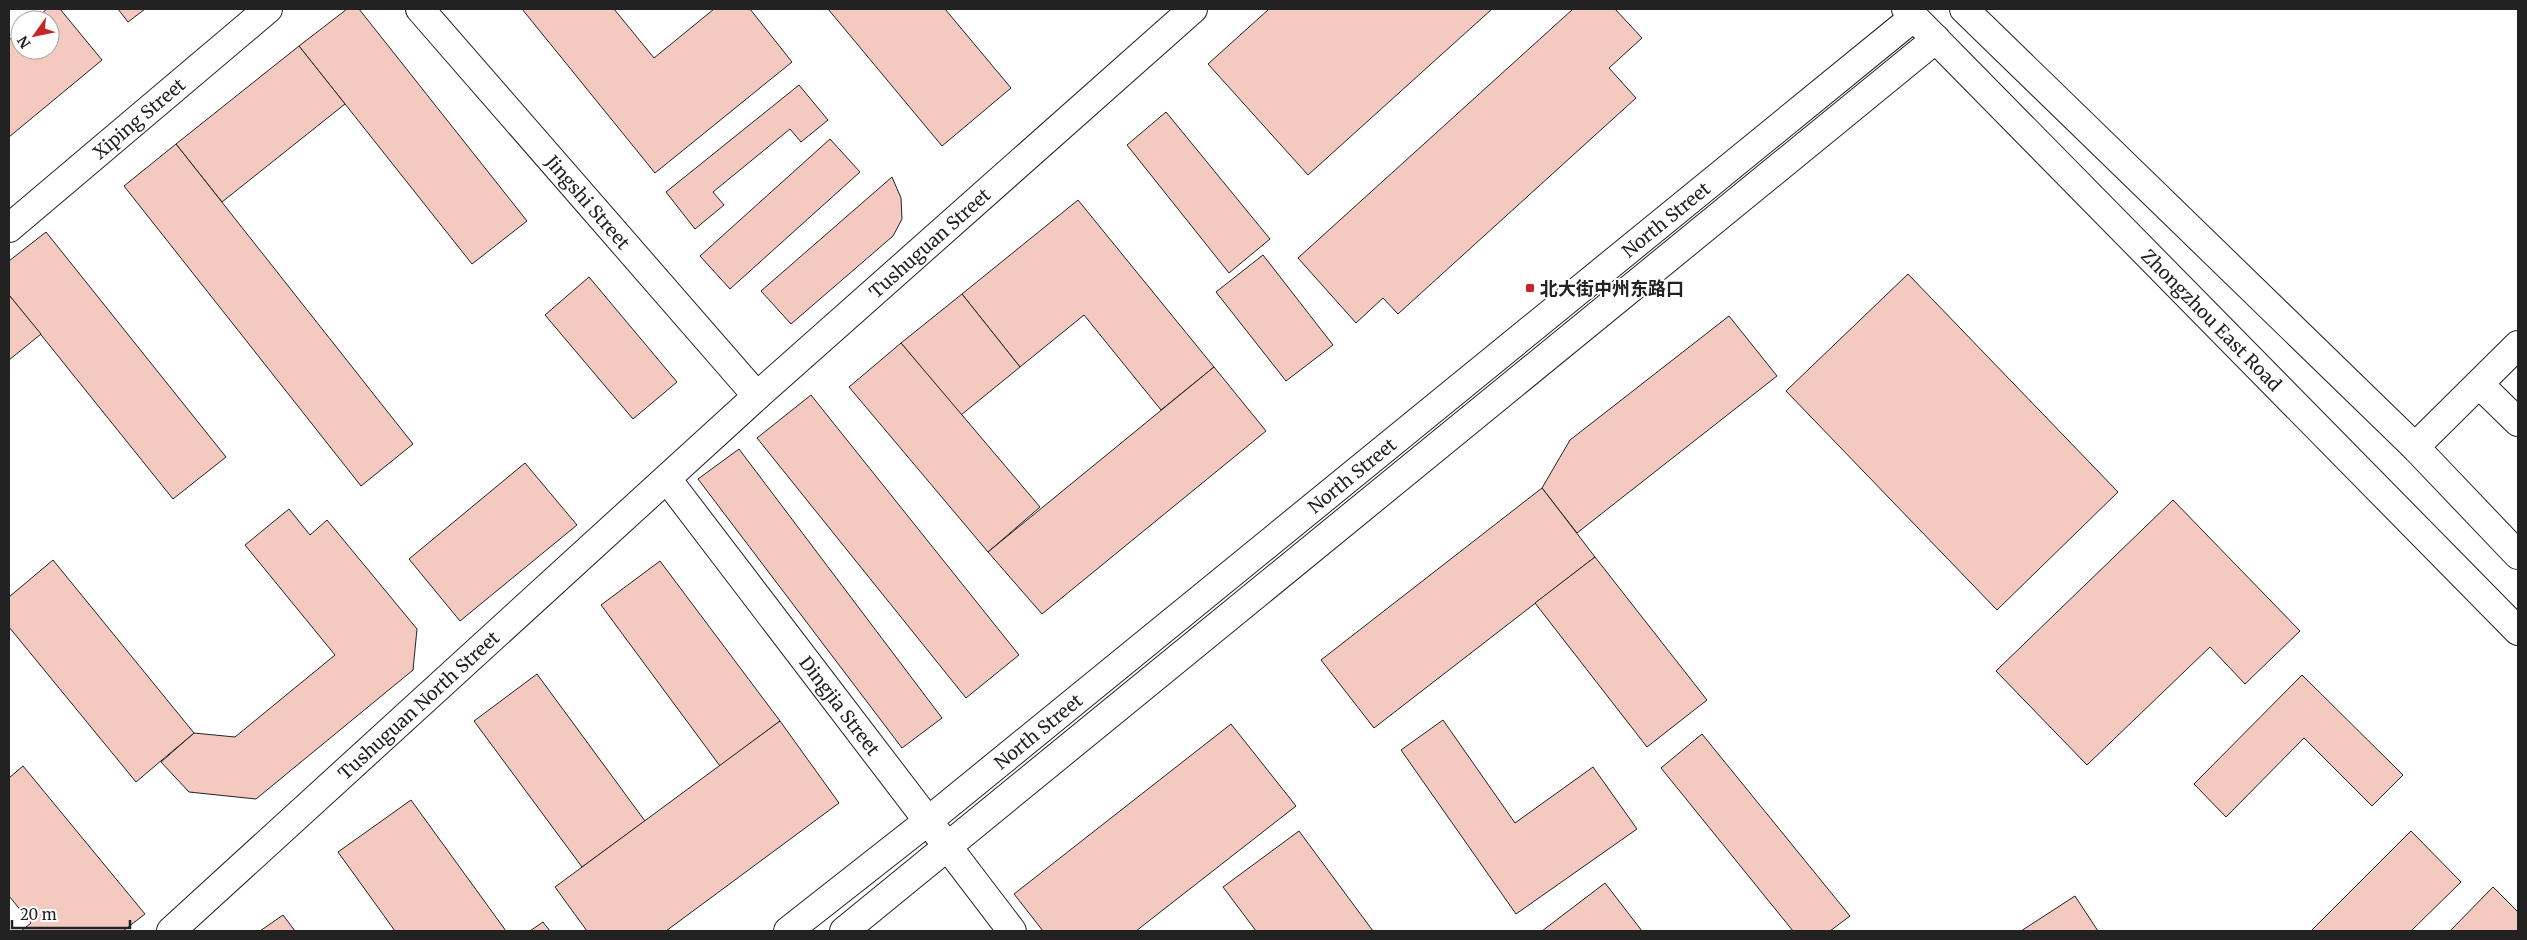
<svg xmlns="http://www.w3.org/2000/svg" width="2527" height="940" font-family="Merriweather,'Noto Sans SC',serif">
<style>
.building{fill:#f3c9c0;stroke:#222}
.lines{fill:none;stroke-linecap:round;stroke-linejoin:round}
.minor-casing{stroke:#222;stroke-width:30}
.major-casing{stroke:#222;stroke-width:30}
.minor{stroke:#fff;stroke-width:28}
.major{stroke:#fff;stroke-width:28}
.poi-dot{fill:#c62828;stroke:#fff;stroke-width:2}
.labels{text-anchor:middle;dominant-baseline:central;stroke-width:4;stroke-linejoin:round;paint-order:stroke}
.street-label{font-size:18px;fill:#222;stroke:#fff}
.poi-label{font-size:18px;font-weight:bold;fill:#222;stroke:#fff;text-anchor:start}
</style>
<rect width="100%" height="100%" fill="#fff"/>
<!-- building -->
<g class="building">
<path d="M47,9H60L102,60L9,137V40L20,31V50H50V20H34Z"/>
<path d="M118,9H145L128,22Z"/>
<path d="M347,9H359L527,221L472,264L299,46Z"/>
<path d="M522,9H614L654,58L714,9H750L792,62L655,173Z"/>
<path d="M828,9H945L1011,88L942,146Z"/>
<path d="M1269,9H1492L1308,175L1208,64Z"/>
<path d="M1573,9H1615L1642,38L1609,68L1636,98L1398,314L1383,298L1356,323L1298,258Z"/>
<path d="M299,46L345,104L222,202L176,144Z"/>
<path d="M799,85L828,120L801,142L790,129L713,192L724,205L695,229L666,192Z"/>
<path d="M1166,112L1270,239L1229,273L1127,145Z"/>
<path d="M830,139L860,172L730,289L700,256Z"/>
<path d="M176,144L413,444L361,486L124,186Z"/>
<path d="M892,177L901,198L902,219L893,236L791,324L761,291Z"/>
<path d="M1078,200L1214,367L1161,410L1084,315L1020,367L962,294Z"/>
<path d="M46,232L226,457L173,499L9,295V261Z"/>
<path d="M1263,255L1333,345L1286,381L1216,292Z"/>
<path d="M1908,274L2118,492L1997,610L1786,391Z"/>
<path d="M589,277L677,382L633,419L545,315Z"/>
<path d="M962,294L1020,367L961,415L901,343Z"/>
<path d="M9,295L41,334L9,360Z"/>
<path d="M1729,316L1777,376L1577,533L1542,488L1570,440Z"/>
<path d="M901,343L1040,507L988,552L849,387Z"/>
<path d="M1214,367L1266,431L1042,614L988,552Z"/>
<path d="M811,395L1019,655L966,698L757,438Z"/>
<path d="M739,449L942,718L902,748L698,479Z"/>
<path d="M525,463L577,525L460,621L409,559Z"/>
<path d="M1542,488L1595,557L1374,728L1321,660Z"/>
<path d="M2173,500L2300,631L2245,684L2210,647L2087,765L1996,671Z"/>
<path d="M289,509L310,535L327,520L417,629L413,670L256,799L189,792L161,762L194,733L235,737L335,655L245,545Z"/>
<path d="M1595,557L1707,700L1647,747L1535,603Z"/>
<path d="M53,560L194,733L136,782L9,627V597Z"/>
<path d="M660,561L780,721L720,766L601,605Z"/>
<path d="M537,674L645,821L582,867L474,721Z"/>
<path d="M2302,675L2403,775L2372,806L2304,738L2226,817L2194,784Z"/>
<path d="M1443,720L1515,823L1593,767L1637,829L1516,914L1401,750Z"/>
<path d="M780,721L839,803L666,931H587L555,887Z"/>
<path d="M1231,724L1296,806L1136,931H1043L1014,894Z"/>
<path d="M1702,734L1850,916L1830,931H1793L1661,768Z"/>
<path d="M23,766L145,914L123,931H21L31,923L9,896V778Z"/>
<path d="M411,800L506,931H395L338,852Z"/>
<path d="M1299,831L1373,931H1256L1223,887Z"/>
<path d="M2411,831L2461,882L2411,931H2311Z"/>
<path d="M1605,883L1642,931H1542Z"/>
<path d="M2493,887L2518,912V931H2450Z"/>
<path d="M2075,896L2098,931H2021Z"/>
<path d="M283,915L295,931H260Z"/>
<path d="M543,922L550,931H530Z"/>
</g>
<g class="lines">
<defs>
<g id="minor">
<path id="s1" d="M420,9L757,396"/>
<path id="s2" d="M9,228L268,9"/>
<path d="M2479,384L2518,422"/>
<path d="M2415,447L2518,345"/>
<path id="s3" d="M667,479L1012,931"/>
<path id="s4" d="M171,931L757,396L1193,9"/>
<path id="s5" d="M788,931L928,821L1914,17"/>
<path d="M844,931L1936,39"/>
</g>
<g id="major">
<path id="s6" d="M1906,9L2518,631"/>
<path d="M1964,9L2415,447L2518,555"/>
</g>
</defs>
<!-- minor casing -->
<use href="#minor" class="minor-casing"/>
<!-- major casing -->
<use href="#major" class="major-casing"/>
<!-- minor -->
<use href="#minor" class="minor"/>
<!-- major -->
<use href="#major" class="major"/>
</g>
<!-- markers -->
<rect class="poi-dot" x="1525" y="283" width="10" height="10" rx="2.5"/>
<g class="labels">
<!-- street labels -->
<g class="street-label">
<text stroke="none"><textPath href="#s2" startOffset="170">Xiping Street</textPath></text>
<text stroke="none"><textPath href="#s1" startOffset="256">Jingshi Street</textPath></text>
<text stroke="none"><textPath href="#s5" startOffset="1130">North Street</textPath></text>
<text stroke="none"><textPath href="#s4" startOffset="1024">Tushuguan Street</textPath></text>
<text stroke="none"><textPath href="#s6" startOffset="436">Zhongzhou East Road</textPath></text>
<text stroke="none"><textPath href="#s5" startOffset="725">North Street</textPath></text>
<text stroke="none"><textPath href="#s4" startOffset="335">Tushuguan North Street</textPath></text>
<text stroke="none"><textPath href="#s3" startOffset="285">Dingjia Street</textPath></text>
<text stroke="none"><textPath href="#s5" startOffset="320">North Street</textPath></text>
</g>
<!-- poi labels -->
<g class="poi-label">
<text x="1540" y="288">北大街中州东路口</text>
</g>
</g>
<!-- border -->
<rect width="2527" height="940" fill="none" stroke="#222222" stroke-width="20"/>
<!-- north arrow -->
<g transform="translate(35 35) rotate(237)"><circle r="24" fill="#ffffff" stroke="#a7a7a7"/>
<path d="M0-4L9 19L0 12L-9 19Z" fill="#c62828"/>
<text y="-8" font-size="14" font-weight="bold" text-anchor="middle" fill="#222222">N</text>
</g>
<!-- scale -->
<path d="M12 920v8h118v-8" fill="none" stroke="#222222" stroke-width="2.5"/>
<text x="20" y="920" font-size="15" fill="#222222" stroke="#ffffff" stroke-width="4" paint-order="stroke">20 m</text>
</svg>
